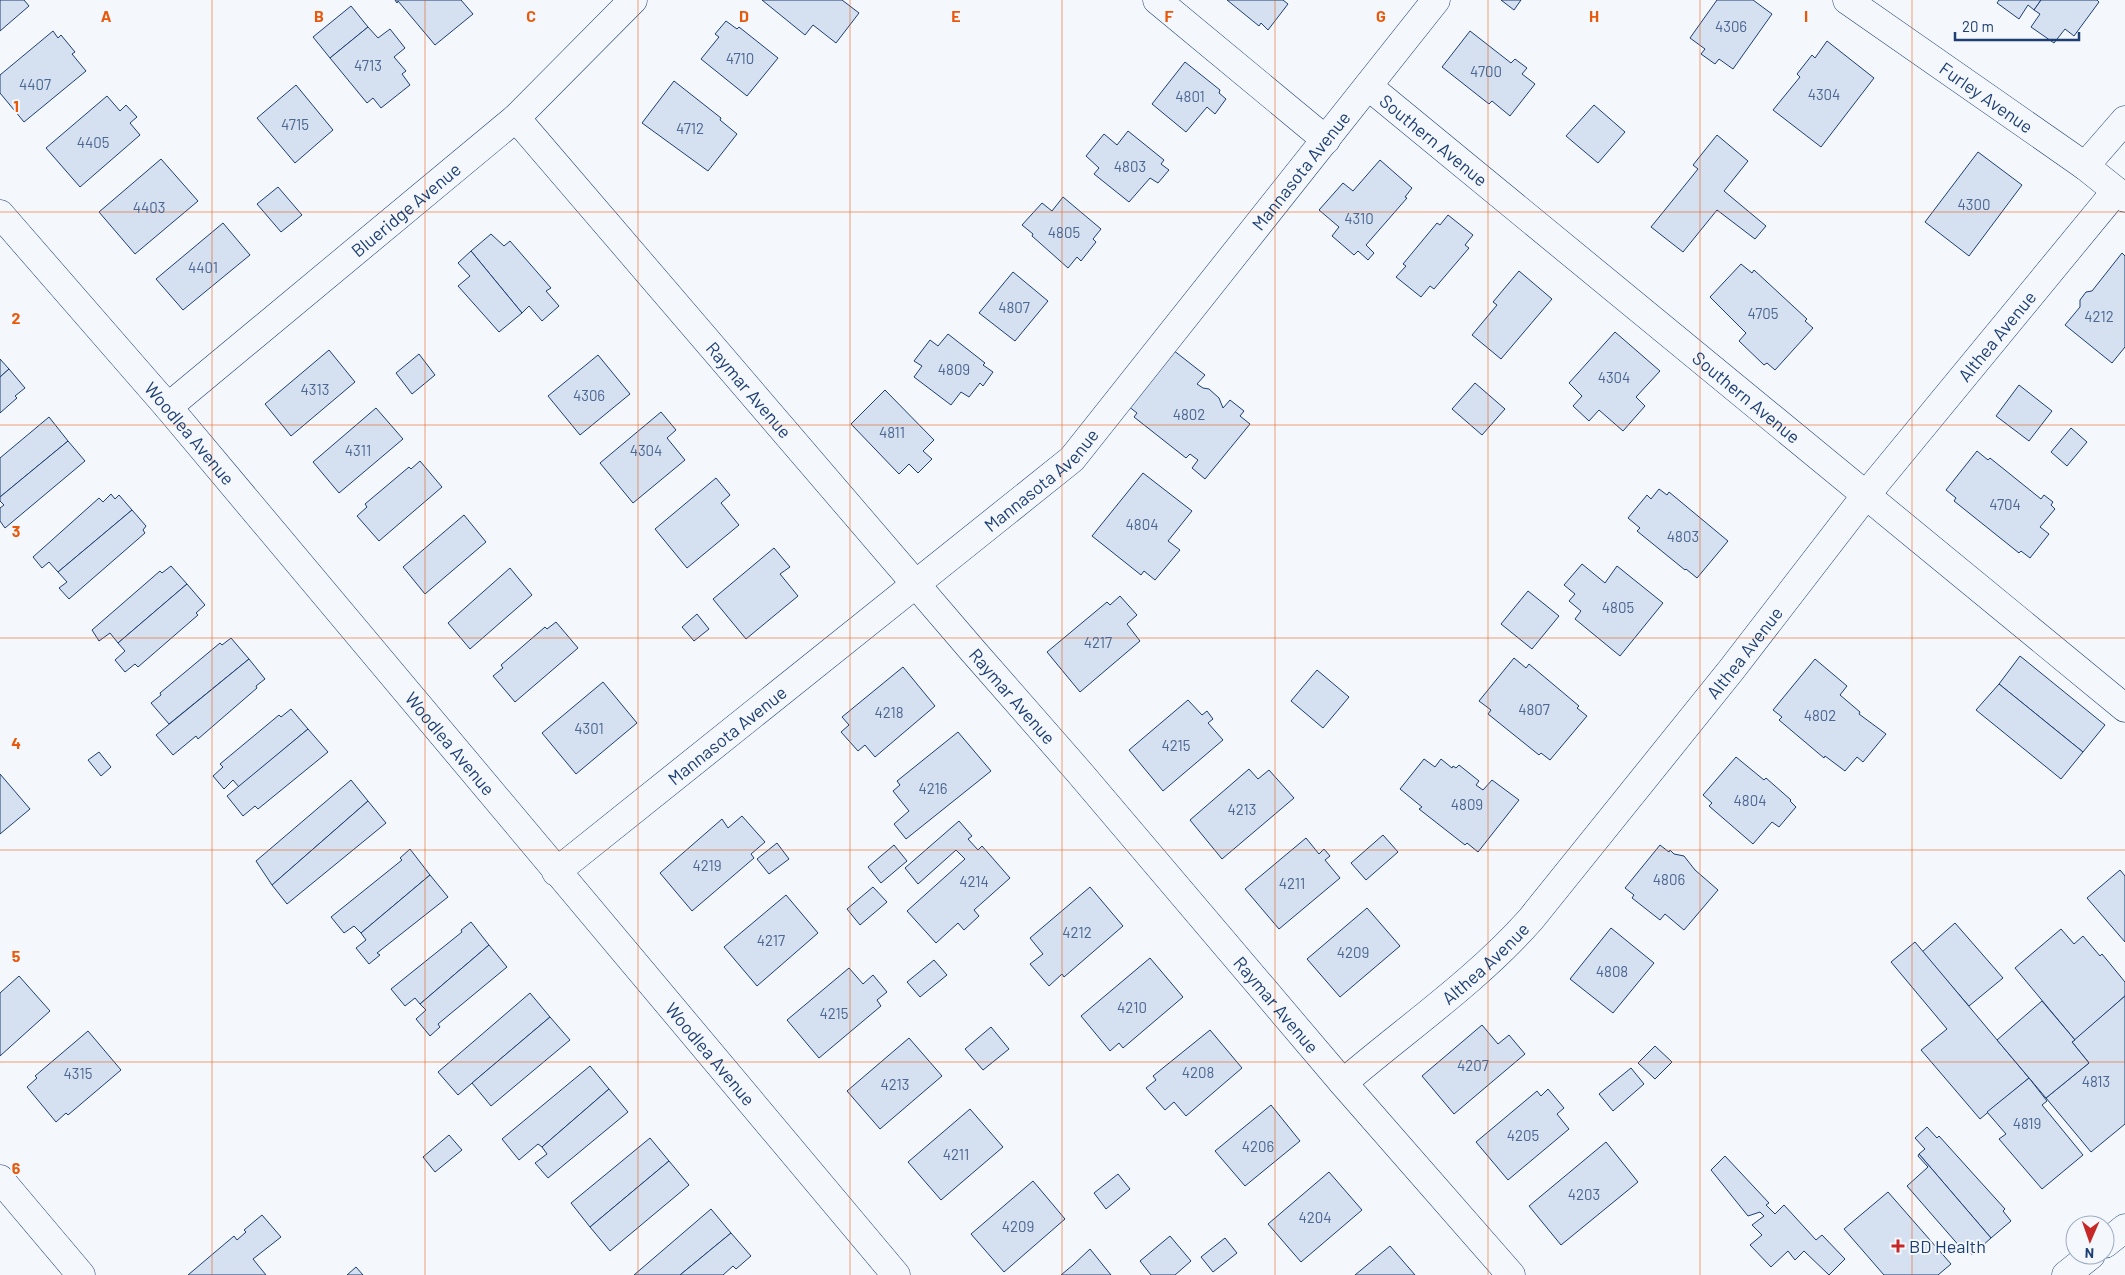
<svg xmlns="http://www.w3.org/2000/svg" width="2125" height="1275" font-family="Barlow,sans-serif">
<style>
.building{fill:#d5e0f0;stroke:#1d3f73}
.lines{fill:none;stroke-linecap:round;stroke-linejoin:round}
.minor-casing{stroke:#1d3f73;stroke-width:29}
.major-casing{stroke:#1d3f73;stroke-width:29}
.minor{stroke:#f4f7fb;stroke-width:28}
.major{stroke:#f4f7fb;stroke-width:28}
.grid{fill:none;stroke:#e8590c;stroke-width:1;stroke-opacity:0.55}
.poi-dot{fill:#c62828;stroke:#f4f7fb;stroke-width:2}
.labels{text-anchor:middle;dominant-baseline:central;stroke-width:4;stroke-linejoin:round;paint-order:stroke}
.number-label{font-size:15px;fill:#4b6792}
.street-label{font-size:18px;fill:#1d3f73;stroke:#f4f7fb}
.poi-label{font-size:18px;fill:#1d3f73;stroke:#f4f7fb;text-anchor:start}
.grid-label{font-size:16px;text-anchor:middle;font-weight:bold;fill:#e8590c;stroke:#f4f7fb;stroke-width:4;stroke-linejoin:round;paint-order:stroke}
</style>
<rect width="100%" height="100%" fill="#f4f7fb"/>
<!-- building -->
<g class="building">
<path d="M0,0H24L29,6L0,31Z"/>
<path d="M395,0H461L473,14L435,45L398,1L397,3Z"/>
<path d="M762,0H842L859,13L836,43L813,25L805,35Z"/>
<path d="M1227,0H1283L1288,4L1268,30L1261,23L1259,26Z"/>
<path d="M1501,0H1521L1514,10Z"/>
<path d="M1717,0H1753L1772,14L1733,69L1719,59L1715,64L1701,54L1705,49L1690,38Z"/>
<path d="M1999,0H2041L2034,10L2028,5L2019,19L1997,3Z"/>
<path d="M2041,0H2097L2099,2L2074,36L2065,29L2054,43L2031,27L2040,14L2034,10Z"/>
<path d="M351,6L368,27L330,58L313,37Z"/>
<path d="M726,21L737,29L739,27L778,58L747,96L701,59L719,37L715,34Z"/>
<path d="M368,27L378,38L390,29L405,48L394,57L406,71L402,74L410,85L381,108L373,98L367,103L330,58Z"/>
<path d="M53,31L58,38L61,35L75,52L72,54L86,71L24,122L0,93V75Z"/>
<path d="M1470,31L1511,63L1515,59L1527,68L1522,74L1535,84L1510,116L1492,101L1489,104L1442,67Z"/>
<path d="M1827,41L1874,78L1821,147L1773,110L1800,77L1797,74L1812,55L1815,58Z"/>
<path d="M1185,62L1220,90L1219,93L1226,99L1215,114L1207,107L1186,132L1152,104Z"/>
<path d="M674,81L721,118L720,120L737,134L708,171L642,123Z"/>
<path d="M296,85L333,130L295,163L257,118Z"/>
<path d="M107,96L120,111L126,105L137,117L130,123L140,135L80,187L46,148Z"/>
<path d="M1594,105L1625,132L1598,163L1566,136Z"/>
<path d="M1128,131L1164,160L1161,164L1169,170L1158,183L1150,178L1129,202L1094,174L1099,168L1086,156L1104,134L1117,145Z"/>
<path d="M1717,135L1748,161L1724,191L1766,226L1755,239L1717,210L1683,252L1651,227L1698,169L1693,165Z"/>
<path d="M1978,152L2022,185L1969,256L1925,222Z"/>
<path d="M161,159L198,201L135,254L99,212Z"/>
<path d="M1380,160L1412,188L1405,197L1407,198L1366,245L1374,253L1368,260L1358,251L1354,255L1332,236L1339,227L1319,210L1343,183L1353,191Z"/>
<path d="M278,187L302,215L281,232L257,204Z"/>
<path d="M1063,197L1101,229L1093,239L1096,242L1081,261L1077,257L1068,268L1032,236L1033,234L1022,225L1042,203L1052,211Z"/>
<path d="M1448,215L1473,235L1465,245L1469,248L1434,289L1430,286L1421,297L1396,277L1406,266L1403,264L1437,223L1440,225Z"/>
<path d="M223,223L250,255L183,310L156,279Z"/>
<path d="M491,234L504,246L510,241L551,288L546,291L559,306L542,321L529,306L522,313L471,251Z"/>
<path d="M471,251L522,313L499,332L458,286L470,276L458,263Z"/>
<path d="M2122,253L2125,256V347L2112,363L2065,325L2080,307V300L2086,292L2092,291Z"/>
<path d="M1741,264L1752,273L1754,270L1807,319L1805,321L1813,328L1775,370L1767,363L1764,365L1739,341L1746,333L1710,297Z"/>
<path d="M1519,271L1552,299L1501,359L1472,335L1497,305L1493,302Z"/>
<path d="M1013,272L1048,301L1015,341L979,313Z"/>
<path d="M1615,332L1660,371L1636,397L1645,406L1623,431L1599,410L1589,421L1573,406L1582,396L1569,383Z"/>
<path d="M948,334L985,363L983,365L993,372L983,386L980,383L969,397L961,392L951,405L914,377L922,366L914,361L930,340L938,346Z"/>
<path d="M329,350L355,382L291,436L265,404Z"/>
<path d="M1173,350L1205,375L1197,384L1203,388L1209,389L1219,398L1223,408L1230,400L1244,411L1240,416L1250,424L1205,479L1192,468L1198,460L1190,454L1186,458L1134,417L1137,413L1128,406Z"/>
<path d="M419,354L435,375L412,394L396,373Z"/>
<path d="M598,355L630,394L580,435L548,396Z"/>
<path d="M0,359L9,369L0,377Z"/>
<path d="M9,369L25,388L15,396L17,398L0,413V377Z"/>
<path d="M1475,383L1505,409L1482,435L1452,409Z"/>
<path d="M2019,385L2052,411L2029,441L1996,416Z"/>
<path d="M885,390L934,440L923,451L932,459L918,473L909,464L899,474L851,424Z"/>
<path d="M376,408L403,439L339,493L313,462Z"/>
<path d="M661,412L676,430L667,438L685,460L633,503L600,463Z"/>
<path d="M49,417L68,441L0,497V458Z"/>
<path d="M2071,428L2087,442L2067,466L2051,452Z"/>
<path d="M68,441L85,461L5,528L0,521V508L4,505L0,501V497Z"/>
<path d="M1977,451L1988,460L1990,458L2041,499L2044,495L2053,502L2051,505L2055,509L2040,527L2049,534L2030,558L2021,551L2019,553L1954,501L1956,498L1946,490Z"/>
<path d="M420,461L442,487L379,541L357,516L367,507L365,504L409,467L411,469Z"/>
<path d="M1143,473L1192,511L1168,541L1180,550L1155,580L1144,571L1141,575L1092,536Z"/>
<path d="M716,478L730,495L721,503L739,525L687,568L655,529Z"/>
<path d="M1659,489L1667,495L1669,492L1728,541L1697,578L1686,569L1685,570L1637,531L1640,528L1628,518L1647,495L1651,499Z"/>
<path d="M111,494L115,499L119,495L132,510L58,572L49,562L42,568L33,557L99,498L103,502Z"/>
<path d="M132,510L146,526L143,530L145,533L69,599L59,588L67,582L58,572Z"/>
<path d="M464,515L486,542L425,594L403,567Z"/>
<path d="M774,548L790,567L780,574L798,596L746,639L713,599Z"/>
<path d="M1582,564L1605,583L1617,566L1663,603L1620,656L1575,619L1581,611L1569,601L1575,594L1564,585Z"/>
<path d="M171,566L187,584L118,643L110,633L99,641L92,630L160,571L162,573Z"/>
<path d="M510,568L532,595L470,649L448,623Z"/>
<path d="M187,584L205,605L196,613L198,615L138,667L135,664L125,672L115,660L125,651L118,643Z"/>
<path d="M1528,591L1559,616L1532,649L1501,624Z"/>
<path d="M1120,596L1137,615L1127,624L1140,641L1080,692L1047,652L1107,602L1110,605Z"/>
<path d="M697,614L709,629L694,641L682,627Z"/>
<path d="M556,622L578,648L515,702L493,676L503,668L501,665L545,627L547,629Z"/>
<path d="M231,638L249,659L169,724L151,703L161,695L160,693L220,643L222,645Z"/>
<path d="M2020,656L2105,725L2083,752L1999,684Z"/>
<path d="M1514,658L1526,668L1529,664L1579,706L1577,708L1587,716L1550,760L1541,753L1539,755L1488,714L1491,710L1479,701Z"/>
<path d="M249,659L265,679L256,686L257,688L198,739L196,736L173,755L156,735Z"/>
<path d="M1815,659L1847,686L1840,695L1860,712L1859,714L1886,734L1863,762L1857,757L1845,771L1825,756L1824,758L1779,720L1782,717L1773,710Z"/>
<path d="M903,667L935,706L875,757L865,745L858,751L841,732L849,725L842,717Z"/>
<path d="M1317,670L1349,697L1323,728L1291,701Z"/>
<path d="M603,682L637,723L576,774L542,733Z"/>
<path d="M1999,684L2083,752L2061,779L1976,710Z"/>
<path d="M1188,700L1202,715L1207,711L1213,719L1208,723L1223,740L1163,791L1129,750Z"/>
<path d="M291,709L308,729L239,787L233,780L224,789L213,776L223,767L220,764L279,715L281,717Z"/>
<path d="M308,729L328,752L258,809L255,806L243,816L227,796Z"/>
<path d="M958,732L991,771L906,839L894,824L909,811L893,791L900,785L897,781Z"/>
<path d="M99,752L111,767L101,776L88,760Z"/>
<path d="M1736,757L1764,780L1766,778L1791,800L1790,801L1796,807L1779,827L1772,822L1753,844L1709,806L1712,803L1703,795Z"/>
<path d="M1424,759L1435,767L1441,759L1452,768L1453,766L1456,768L1459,765L1479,781L1476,785L1483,790L1492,780L1519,800L1478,852L1467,843L1465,845L1419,809L1422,807L1400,789Z"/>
<path d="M1249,769L1258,779L1269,770L1294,798L1222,859L1190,820Z"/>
<path d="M0,774L30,809L0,834Z"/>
<path d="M351,780L368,801L272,885L256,861Z"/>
<path d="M368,801L386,823L287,904L272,885Z"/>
<path d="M742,816L765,842L751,854L754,858L692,911L660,873L722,819L728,828Z"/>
<path d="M959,821L972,836L968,839L978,850L982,846L1010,878L974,910L979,916L964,930L958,923L936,943L907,911L965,859L956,850L918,884L905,868Z"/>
<path d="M1383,835L1398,852L1366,880L1351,863Z"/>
<path d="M1306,838L1319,854L1324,849L1330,856L1325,860L1340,878L1279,929L1245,889Z"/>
<path d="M777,843L789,859L769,874L757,859Z"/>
<path d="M894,845L907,861L881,883L868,867Z"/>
<path d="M1660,845L1669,852L1670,850L1674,854L1684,856L1695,870L1718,890L1684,930L1665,914L1660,920L1632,898L1634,895L1625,888Z"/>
<path d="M410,849L430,875L361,933L354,926L344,933L331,917L402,860L400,858Z"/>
<path d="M2120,870L2125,876V942L2087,898Z"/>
<path d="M430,875L448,897L377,953L380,955L369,964L356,948L366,940L361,933Z"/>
<path d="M873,887L887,902L860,925L847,909Z"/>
<path d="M1090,887L1123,926L1064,977L1062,974L1049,986L1030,964L1043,954L1030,938Z"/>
<path d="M786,895L818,933L757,986L724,947Z"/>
<path d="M1367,908L1400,946L1340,997L1307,959Z"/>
<path d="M471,922L489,945L420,1004L415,998L405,1006L391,989L462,932L461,930Z"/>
<path d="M1955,923L2003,978L1969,1006L1922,952Z"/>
<path d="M1611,928L1654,963L1613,1013L1570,979Z"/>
<path d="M2061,929L2074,944L2083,936L2100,956L2102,954L2125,982V996L2075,1040L2015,968Z"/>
<path d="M1915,942L2029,1078L1980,1119L1921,1050L1947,1029L1891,962Z"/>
<path d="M489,945L507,967L438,1024L440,1027L430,1036L416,1019L426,1010L420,1004Z"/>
<path d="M1150,958L1183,997L1123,1048L1119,1043L1110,1051L1081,1016Z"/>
<path d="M934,960L947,975L920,997L907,982Z"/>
<path d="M849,968L863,984L873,975L887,992L877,1000L881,1006L819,1058L787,1020Z"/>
<path d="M19,976L50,1011L0,1056V993Z"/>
<path d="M530,993L550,1017L458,1095L438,1072Z"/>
<path d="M2125,996V1124L2091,1152L2046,1098L2089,1063L2072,1042Z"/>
<path d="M2042,1001L2075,1040L2072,1042L2089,1063L2046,1098L1997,1040Z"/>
<path d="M550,1017L570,1040L491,1106L472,1083Z"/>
<path d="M1482,1025L1498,1044L1509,1035L1525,1054L1454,1114L1422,1076Z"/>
<path d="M991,1027L1009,1049L983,1070L965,1049Z"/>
<path d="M1210,1030L1242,1068L1186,1116L1174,1102L1165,1110L1146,1088L1156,1080L1153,1076Z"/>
<path d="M88,1031L121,1070L68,1115L66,1113L56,1122L27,1087L37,1078L35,1076Z"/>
<path d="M909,1038L942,1076L880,1129L847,1091Z"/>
<path d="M1655,1046L1672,1062L1655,1079L1638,1063Z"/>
<path d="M590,1066L609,1089L542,1147L538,1144L519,1160L502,1139Z"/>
<path d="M1631,1068L1644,1084L1613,1111L1599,1094Z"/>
<path d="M2029,1078L2047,1101L2042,1105L2083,1155L2042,1189L1999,1139L2006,1134L1987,1112Z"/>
<path d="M609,1089L628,1112L548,1178L535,1163L547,1154L542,1147Z"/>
<path d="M1548,1089L1564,1108L1557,1114L1569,1129L1508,1180L1476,1142L1537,1091L1541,1096Z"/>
<path d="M1271,1105L1300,1141L1245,1186L1215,1151Z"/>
<path d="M970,1109L1003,1147L941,1200L908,1162Z"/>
<path d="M1927,1127L1937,1138L1939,1136L2005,1209L2003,1211L2011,1221L1991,1238L1919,1154L1925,1149L1915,1138Z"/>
<path d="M449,1135L462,1150L435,1172L423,1157Z"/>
<path d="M650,1138L669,1161L590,1227L571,1203Z"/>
<path d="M1606,1142L1638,1182L1561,1245L1529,1206Z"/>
<path d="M1919,1154L1991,1238L1972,1255L1964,1246L1961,1248L1907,1186L1928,1167L1918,1156Z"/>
<path d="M1725,1156L1769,1203L1766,1205L1775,1214L1784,1205L1816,1240L1822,1235L1845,1259L1829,1275L1804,1251L1795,1260L1788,1251L1771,1267L1750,1245L1762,1235L1752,1225L1764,1216L1760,1212L1748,1216L1711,1170Z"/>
<path d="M669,1161L689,1185L610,1251L590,1227Z"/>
<path d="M1329,1172L1362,1210L1301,1262L1268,1224Z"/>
<path d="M1118,1174L1130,1189L1106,1209L1094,1193Z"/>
<path d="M1033,1181L1065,1219L1004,1272L971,1234Z"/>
<path d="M1888,1192L1951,1264L1938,1275H1884L1844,1229Z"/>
<path d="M711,1209L731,1233L680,1275H634Z"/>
<path d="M262,1215L281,1237L253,1259L266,1275H188L234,1236L237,1240L246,1232L244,1230Z"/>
<path d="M731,1233L751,1256L736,1269L733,1266L723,1275H680Z"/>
<path d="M1170,1236L1191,1261L1175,1275H1151L1140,1261Z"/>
<path d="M1225,1238L1237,1253L1213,1272L1201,1257Z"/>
<path d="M1390,1246L1415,1275H1355Z"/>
<path d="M1090,1249L1111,1275H1061L1073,1265Z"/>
<path d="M356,1267L363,1275H347Z"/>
</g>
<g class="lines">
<defs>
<g id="minor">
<path d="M1157,0L1326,140"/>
<path id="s1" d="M1847,0L2085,166L2125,198"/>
<path id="s2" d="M1368,86L2125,708"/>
<path id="s3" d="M516,118L973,651L1079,772L1343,1083L1511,1275"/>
<path d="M2085,166L2125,120"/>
<path id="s4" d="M0,214L168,407L896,1275"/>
<path id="s5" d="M168,407L516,118L633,0"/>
<path id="s6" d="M556,872L1072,459L1436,0"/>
<path id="s7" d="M1343,1083C1406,1029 1476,981 1531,919L1732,669L1866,495L2116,191"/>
<path d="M0,1179L81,1275"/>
</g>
<g id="major">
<path d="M2105,1244L2125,1228"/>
<path d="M2066,1275L2091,1255"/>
</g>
</defs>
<!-- minor casing -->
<use href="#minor" class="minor-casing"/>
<!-- major casing -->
<use href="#major" class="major-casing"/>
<!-- minor -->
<use href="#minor" class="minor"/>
<!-- major -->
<use href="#major" class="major"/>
</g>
<!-- grid -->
<path class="grid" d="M212,0V1275M425,0V1275M638,0V1275M850,0V1275M1062,0V1275M1275,0V1275M1488,0V1275M1700,0V1275M1912,0V1275M0,212H2125M0,425H2125M0,638H2125M0,850H2125M0,1062H2125"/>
<!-- markers -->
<path class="poi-dot" d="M1895.5 1238.5h5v5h5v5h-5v5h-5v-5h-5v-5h5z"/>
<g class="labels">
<!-- number labels -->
<g class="number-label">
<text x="1731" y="26">4306</text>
<text x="740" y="58">4710</text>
<text x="368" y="65">4713</text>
<text x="1486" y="71">4700</text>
<text x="35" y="84">4407</text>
<text x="1824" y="94">4304</text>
<text x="1190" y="96">4801</text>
<text x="295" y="124">4715</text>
<text x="690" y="128">4712</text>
<text x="93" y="142">4405</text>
<text x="1130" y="166">4803</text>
<text x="1974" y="204">4300</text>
<text x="149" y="207">4403</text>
<text x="1359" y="218">4310</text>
<text x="1064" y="232">4805</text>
<text x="203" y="267">4401</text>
<text x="1014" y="307">4807</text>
<text x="1763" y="313">4705</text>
<text x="2099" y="316">4212</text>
<text x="954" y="369">4809</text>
<text x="1614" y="377">4304</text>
<text x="315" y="389">4313</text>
<text x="589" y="395">4306</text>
<text x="1189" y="414">4802</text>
<text x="892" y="432">4811</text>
<text x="358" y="450">4311</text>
<text x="646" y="450">4304</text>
<text x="2005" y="504">4704</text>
<text x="1142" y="524">4804</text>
<text x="1683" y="536">4803</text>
<text x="1618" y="607">4805</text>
<text x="1098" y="642">4217</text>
<text x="1534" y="709">4807</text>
<text x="889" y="712">4218</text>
<text x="1820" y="715">4802</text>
<text x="589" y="728">4301</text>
<text x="1176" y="745">4215</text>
<text x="933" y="788">4216</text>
<text x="1750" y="800">4804</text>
<text x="1467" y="804">4809</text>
<text x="1242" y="809">4213</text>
<text x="707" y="865">4219</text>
<text x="1669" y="879">4806</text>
<text x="974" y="881">4214</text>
<text x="1292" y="883">4211</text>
<text x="1077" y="932">4212</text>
<text x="771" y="940">4217</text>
<text x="1353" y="952">4209</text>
<text x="1612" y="971">4808</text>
<text x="1132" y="1007">4210</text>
<text x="834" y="1013">4215</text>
<text x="1473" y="1065">4207</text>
<text x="1198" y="1072">4208</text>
<text x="78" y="1073">4315</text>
<text x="2096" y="1081">4813</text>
<text x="895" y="1084">4213</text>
<text x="2027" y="1123">4819</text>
<text x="1523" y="1135">4205</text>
<text x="1258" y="1146">4206</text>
<text x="956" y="1154">4211</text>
<text x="1584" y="1194">4203</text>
<text x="1315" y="1217">4204</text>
<text x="1018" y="1226">4209</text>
</g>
<!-- street labels -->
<g class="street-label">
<text stroke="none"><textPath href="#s1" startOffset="170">Furley Avenue</textPath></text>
<text stroke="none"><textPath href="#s2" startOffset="85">Southern Avenue</textPath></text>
<text stroke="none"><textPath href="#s6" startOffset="1029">Mannasota Avenue</textPath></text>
<text stroke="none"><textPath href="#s5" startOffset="309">Blueridge Avenue</textPath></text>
<text stroke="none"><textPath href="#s7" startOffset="996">Althea Avenue</textPath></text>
<text stroke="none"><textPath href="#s3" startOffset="358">Raymar Avenue</textPath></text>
<text stroke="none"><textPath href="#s2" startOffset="490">Southern Avenue</textPath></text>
<text stroke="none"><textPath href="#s4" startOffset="290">Woodlea Avenue</textPath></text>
<text stroke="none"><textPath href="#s6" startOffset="624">Mannasota Avenue</textPath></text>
<text stroke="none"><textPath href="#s7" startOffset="591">Althea Avenue</textPath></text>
<text stroke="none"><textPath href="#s3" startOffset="762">Raymar Avenue</textPath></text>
<text stroke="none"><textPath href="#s6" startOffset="219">Mannasota Avenue</textPath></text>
<text stroke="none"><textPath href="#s4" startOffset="695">Woodlea Avenue</textPath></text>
<text stroke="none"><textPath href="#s7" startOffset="186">Althea Avenue</textPath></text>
<text stroke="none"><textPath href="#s3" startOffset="1168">Raymar Avenue</textPath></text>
<text stroke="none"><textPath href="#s4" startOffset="1100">Woodlea Avenue</textPath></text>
</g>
<!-- poi labels -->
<g class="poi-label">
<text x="1909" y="1246">BD Health</text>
</g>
</g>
<g class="grid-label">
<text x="106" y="22">A</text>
<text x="319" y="22">B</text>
<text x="531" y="22">C</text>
<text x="744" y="22">D</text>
<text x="956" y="22">E</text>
<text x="1169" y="22">F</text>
<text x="1381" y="22">G</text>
<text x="1594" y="22">H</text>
<text x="1806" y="22">I</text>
<text x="16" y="112">1</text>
<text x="16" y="324">2</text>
<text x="16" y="537">3</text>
<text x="16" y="749">4</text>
<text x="16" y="962">5</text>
<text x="16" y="1174">6</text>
</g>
<!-- north arrow -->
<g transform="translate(2090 1240) rotate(182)"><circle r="24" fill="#f4f7fb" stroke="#9eadc5"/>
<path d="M0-4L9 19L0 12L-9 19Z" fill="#c62828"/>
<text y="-8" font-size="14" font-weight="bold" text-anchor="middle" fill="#1d3f73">N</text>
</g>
<!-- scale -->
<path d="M1955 32v8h124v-8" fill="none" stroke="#1d3f73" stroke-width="2.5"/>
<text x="1962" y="32" font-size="15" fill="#1d3f73" stroke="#f4f7fb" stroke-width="4" paint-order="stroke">20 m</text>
</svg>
